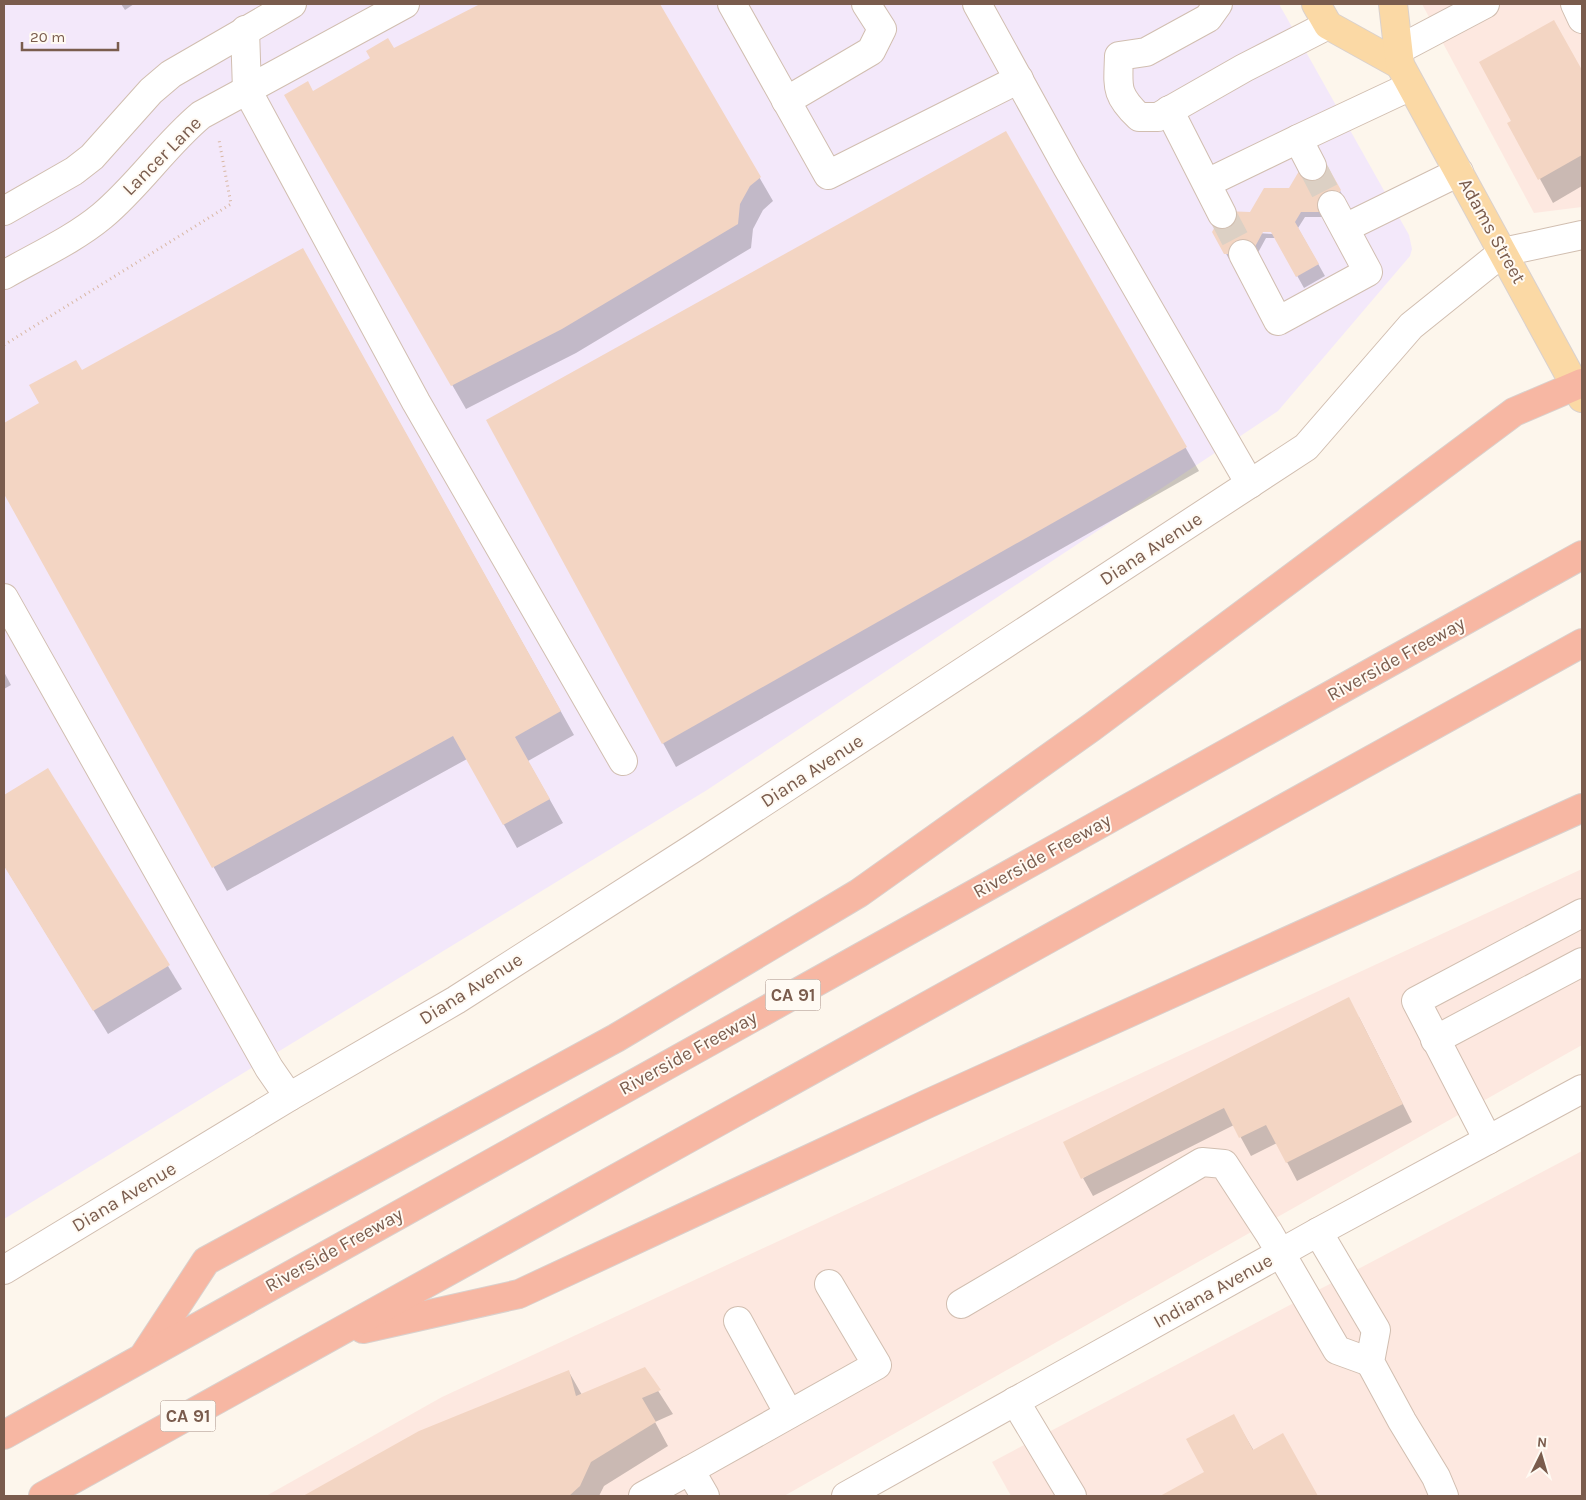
<svg xmlns="http://www.w3.org/2000/svg" width="1586" height="1500" font-family="Karla,sans-serif">
<style>
.commercial{fill:#fde8e0}
.education{fill:#f3e8fa}
.shadow{fill:#0003;fill-rule:evenodd}
.building{fill:#f3d5c3}
.lines{fill:none;stroke-linecap:round;stroke-linejoin:round}
.minor-tunnel{stroke:#dcd0c4;stroke-width:28;stroke-dasharray:28 14;stroke-linecap:butt}
.minor-casing{stroke:#d1beb0;stroke-width:30}
.major-casing{stroke:#dad1cd;stroke-width:30}
.highway-casing{stroke:#dad1cd;stroke-width:30}
.path{stroke:#d9b8a5;stroke-width:3;stroke-dasharray:1 4;stroke-linecap:butt}
.minor{stroke:#fff;stroke-width:28}
.major{stroke:#fbd9a5;stroke-width:28}
.highway{stroke:#f7b7a3;stroke-width:28}
.labels{text-anchor:middle;dominant-baseline:central;stroke-width:4;stroke-linejoin:round;paint-order:stroke}
.shield{fill:#fffaf3;stroke:#a28b7f;stroke-width:1}
.shield-label{font-size:18px;font-weight:bold;fill:#7a5c4d}
.street-label{font-size:19px;fill:#7a5c4d;stroke:#fffaf3}
</style>
<rect width="100%" height="100%" fill="#fdf6ec"/>
<!-- commercial -->
<g class="commercial">
<path d="M1422,4H1582V207L1534,213Z"/>
<path d="M1582,869V1045L784,1496H266L442,1397Z"/>
<path d="M1582,1151V1496H1011L992,1462Z"/>
</g>
<!-- education -->
<path class="education" d="M4,4H1279L1409,235L1412,249L1410,256L1278,411L707,790L4,1219Z"/>
<!-- shadow -->
<g class="shadow">
<path d="M121,4H134L125,10Z"/>
<path d="M482,4H659L773,201L763,210L753,229L751,248L576,353L466,409L286,95L313,92Z"/>
<path d="M1553,21L1582,72V186L1553,203L1540,179L1513,121Z"/>
<path d="M1005,133L1199,471L676,767L488,420Z"/>
<path d="M1327,168L1343,196L1330,217H1305L1298,228L1325,276L1304,288L1276,238H1266L1254,260L1229,259L1214,232L1251,214ZM1257,231H1272V234L1257,233Z"/>
<path d="M316,273L574,735L528,761L563,823L517,848L467,759L227,891L4,491V424L41,404L81,371Z"/>
<path d="M4,672L11,685L4,689Z"/>
<path d="M48,770L182,989L108,1034L4,865V796Z"/>
<path d="M1359,1017L1412,1122L1297,1181L1277,1143L1251,1156L1234,1125L1093,1196L1083,1178Z"/>
<path d="M644,1369L673,1414L655,1422L668,1446L604,1486L599,1496H306L419,1432L569,1372L582,1395Z"/>
<path d="M1233,1415L1254,1451L1296,1459L1317,1496H1162L1206,1473Z"/>
</g>
<!-- building -->
<g class="building">
<path d="M480,4H660L761,177L750,186L740,204L738,224L562,329L451,386L284,95L308,81L313,91L370,58L366,51L388,38L394,48Z"/>
<path d="M1554,20L1582,70V155L1538,180L1507,123L1511,121L1479,62Z"/>
<path d="M1006,131L1187,447L662,744L486,420Z"/>
<path d="M1302,166L1328,167L1341,190L1327,212H1301L1295,222L1319,264L1296,277L1271,232H1263L1251,254H1224L1212,232L1224,211L1250,212L1264,188H1289Z"/>
<path d="M303,248L561,711L515,737L550,799L503,825L453,736L212,868L4,494V423L39,403L29,385L76,360L82,370Z"/>
<path d="M48,768L170,965L93,1011L4,866V795Z"/>
<path d="M1349,997L1403,1104L1286,1163L1266,1125L1239,1138L1224,1108L1081,1179L1063,1142Z"/>
<path d="M645,1367L661,1390L642,1398L656,1422L591,1462L580,1486L569,1496H303L419,1431L569,1370L576,1396Z"/>
<path d="M1234,1414L1253,1450L1283,1433L1318,1496H1160L1204,1472L1186,1439Z"/>
</g>
<g class="lines">
<!-- minor-tunnel -->
<g class="minor-tunnel">
<path d="M1312,166L1332,205"/>
<path d="M1222,214L1243,254"/>
</g>
<defs>
<g id="minor">
<path d="M732,4L828,175L1019,79"/>
<path d="M977,4L1067,167L1250,484"/>
<path d="M1218,4L1208,18L1146,52L1119,56C1118,87 1115,94 1139,117H1158L1244,68L1328,25"/>
<path d="M1575,4L1582,19"/>
<path d="M245,30L247,90L416,402L623,761"/>
<path d="M1398,50L1485,4"/>
<path d="M786,101L871,51L882,29L866,4"/>
<path d="M1169,110L1222,214"/>
<path d="M1298,139L1411,86"/>
<path d="M1207,183L1298,139L1312,166"/>
<path d="M4,211L74,171L92,157L151,91L171,74L292,4"/>
<path d="M1345,228L1459,172"/>
<path d="M1243,254L1278,321L1368,272L1332,205"/>
<path d="M4,275C37,256 73,240 102,216C139,185 165,145 201,115L405,4"/>
<path d="M4,598L269,1068L289,1097"/>
<path d="M1435,1040L1582,962"/>
<path d="M1488,1140L1416,1001L1582,913"/>
<path d="M1318,1232L1376,1330L1370,1362L1402,1421L1436,1477L1444,1496"/>
<path d="M4,1270L289,1097L456,1000L692,849L1306,447L1411,326L1503,252L1582,235"/>
<path d="M961,1304L1202,1162L1224,1164L1269,1233L1337,1350L1370,1362"/>
<path d="M738,1321L789,1414"/>
<path d="M1015,1401L1072,1496"/>
<path d="M690,1470L877,1365L829,1284"/>
<path d="M643,1496L690,1470L705,1496"/>
<path d="M846,1496L1318,1232L1582,1089"/>
</g>
<g id="major">
<path d="M1316,4L1328,25L1400,65"/>
<path d="M1393,4L1400,65L1582,398"/>
</g>
<g id="highway">
<path d="M363,1329L519,1294L927,1104L1582,808"/>
<path d="M145,1354L206,1261L616,1038L859,893L1092,727L1514,412L1582,383"/>
<path d="M4,1435L1582,555"/>
<path d="M43,1496L1582,643"/>
</g>
</defs>
<!-- minor casing -->
<use href="#minor" class="minor-casing"/>
<!-- major casing -->
<use href="#major" class="major-casing"/>
<!-- highway casing -->
<use href="#highway" class="highway-casing"/>
<!-- path -->
<path class="path" d="M4,345L231,204L219,140"/>
<!-- minor -->
<use href="#minor" class="minor"/>
<!-- major -->
<use href="#major" class="major"/>
<!-- highway -->
<use href="#highway" class="highway"/>
</g>
<g class="labels">
<!-- shield labels -->
<g class="shield">
<rect x="765.5" y="979.5" width="55" height="31" rx="4"/>
<rect x="160.5" y="1400.5" width="55" height="31" rx="4"/>
</g>
<g class="shield-label">
<text x="793" y="995">CA 91</text>
<text x="188" y="1416">CA 91</text>
</g>
<!-- street labels -->
<g class="street-label">
<text transform="translate(162 156) rotate(-45)">Lancer Lane</text>
<text transform="translate(1492 231) rotate(61)">Adams Street</text>
<text transform="translate(1151 549) rotate(-33)">Diana Avenue</text>
<text transform="translate(1396 659) rotate(-29)">Riverside Freeway</text>
<text transform="translate(812 771) rotate(-33)">Diana Avenue</text>
<text transform="translate(1042 856) rotate(-29)">Riverside Freeway</text>
<text transform="translate(471 989) rotate(-32)">Diana Avenue</text>
<text transform="translate(688 1053) rotate(-29)">Riverside Freeway</text>
<text transform="translate(124 1197) rotate(-31)">Diana Avenue</text>
<text transform="translate(334 1250) rotate(-29)">Riverside Freeway</text>
<text transform="translate(1213 1291) rotate(-29)">Indiana Avenue</text>
</g>
</g>
<!-- border -->
<rect width="1586" height="1500" fill="none" stroke="#7a5c4d" stroke-width="10"/>
<!-- north arrow -->
<g transform="translate(1541 1455) rotate(5)" stroke="#fffaf3" stroke-width="4" paint-order="stroke">
<path d="M0-4L9 19L0 12L-9 19Z" fill="#7a5c4d"/>
<text y="-8" font-size="14" font-weight="bold" text-anchor="middle" fill="#7a5c4d">N</text>
</g>
<!-- scale -->
<path d="M22 42v8h96v-8" fill="none" stroke="#7a5c4d" stroke-width="2.5"/>
<text x="30" y="42" font-size="15" fill="#7a5c4d" stroke="#fffaf3" stroke-width="4" paint-order="stroke">20 m</text>
</svg>
